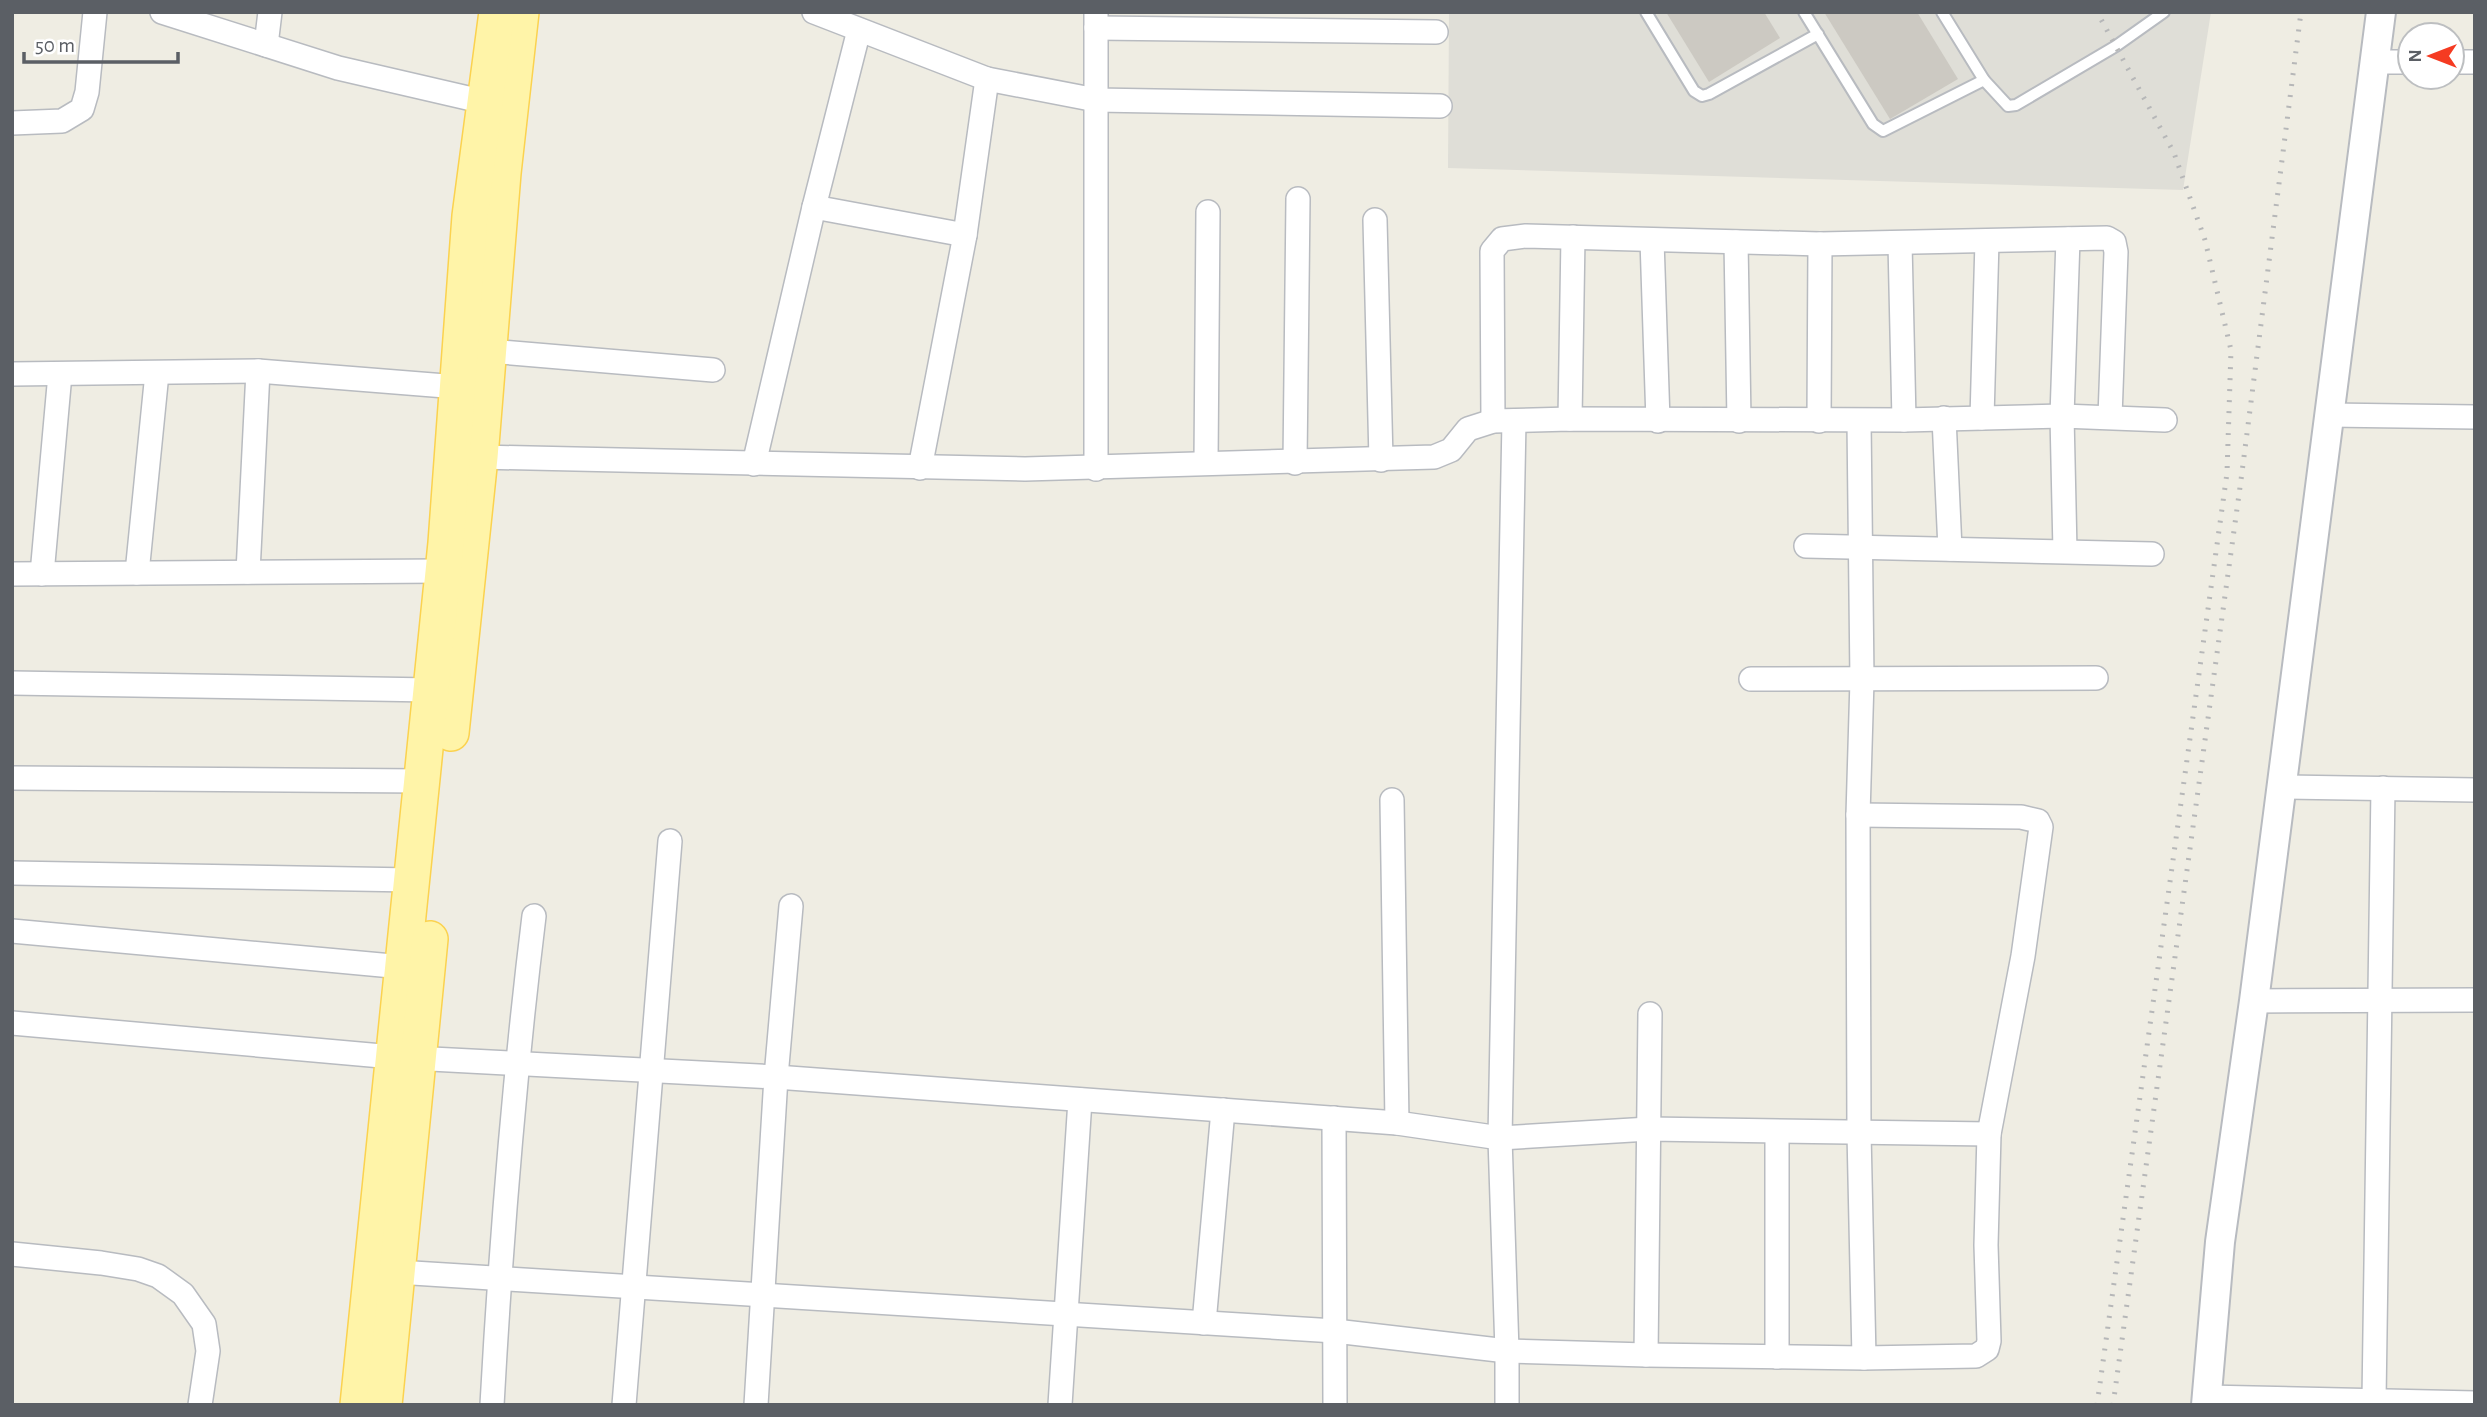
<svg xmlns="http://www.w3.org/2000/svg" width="2487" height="1417" font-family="'Alegreya Sans',sans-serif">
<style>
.industrial{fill:#dfded7}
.building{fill:#ccc9c2}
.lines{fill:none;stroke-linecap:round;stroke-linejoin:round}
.service-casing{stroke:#b8bbc0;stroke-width:14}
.minor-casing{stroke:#b8bbc0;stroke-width:26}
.tertiary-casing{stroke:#b8bbc0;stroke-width:32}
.primary-casing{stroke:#fbd24f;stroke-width:38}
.service{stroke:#fff;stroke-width:10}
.minor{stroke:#fff;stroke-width:23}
.tertiary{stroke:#fff;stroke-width:28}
.primary{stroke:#fff4a8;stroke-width:35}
.rail{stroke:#b6b7b8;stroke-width:5;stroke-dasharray:2 9;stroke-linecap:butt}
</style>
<rect width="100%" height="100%" fill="#efede3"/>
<!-- industrial -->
<path class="industrial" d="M1449,12H2211L2183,190L1448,168Z"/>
<!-- building -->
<g class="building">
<path d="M1666,12H1764L1780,38L1709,82Z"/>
<path d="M1824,12H1917L1958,79L1890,119Z"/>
</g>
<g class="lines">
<defs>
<g id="service">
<path d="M1646,12L1694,91L1702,96L1709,94L1818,34"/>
<path d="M1804,12L1873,124L1883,131L1984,80"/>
<path d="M1942,12L1984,80L2008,106L2016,105L2116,46L2164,12"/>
</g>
<g id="minor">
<path d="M162,12L338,68L485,102"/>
<path d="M814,12L987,79L1096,100L1440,106"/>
<path d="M1096,12V469"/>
<path d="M1096,28L1436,32"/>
<path d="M266,45L270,12"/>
<path d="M2375,62H2410"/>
<path d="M2452,62H2475"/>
<path d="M12,123L62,121L82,109L87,92L95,12"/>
<path d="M814,207L965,235"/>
<path d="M1375,220L1381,460"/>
<path d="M1652,240L1658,421"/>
<path d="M1736,242L1739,421"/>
<path d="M1900,243L1904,420"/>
<path d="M489,351L713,370"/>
<path d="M12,374L258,371L458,387"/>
<path d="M2329,415L2475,417"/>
<path d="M1944,418L1950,549"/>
<path d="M1982,418L1987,241"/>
<path d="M1570,419L1573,237"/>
<path d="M1493,421L1492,251L1502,239L1526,236L1820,244L2107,238L2114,242L2116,252L2110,417"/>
<path d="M1819,421L1820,244"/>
<path d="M1859,421L1862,680L1858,815L1859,1133L1864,1358"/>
<path d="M480,457L1025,469L1434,457L1451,450L1468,429L1493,421L1570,419L1904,420L2062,416L2165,420"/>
<path d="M1206,463L1208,212"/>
<path d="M1295,463L1298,199"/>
<path d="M754,464L814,207L859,30"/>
<path d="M920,468L965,235L987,79"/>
<path d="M1806,546L2152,554"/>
<path d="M2065,551L2062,416L2068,239"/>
<path d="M248,572L258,371"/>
<path d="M137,573L157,373"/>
<path d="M12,574L443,571"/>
<path d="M42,574L60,374"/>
<path d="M1751,679L2096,678"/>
<path d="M12,683L431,690"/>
<path d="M12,778L422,781"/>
<path d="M2281,787L2475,790"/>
<path d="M1392,800L1397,1123"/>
<path d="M12,873L412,880"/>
<path d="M12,931L403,967"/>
<path d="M2254,1001L2475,1000"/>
<path d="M12,1023L393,1057L776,1077L1397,1123L1500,1138L1649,1129L1989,1134"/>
<path d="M1334,1118L1335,1405"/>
<path d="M1777,1132V1357"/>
<path d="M12,1254L101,1263L138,1269L158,1276L183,1294L204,1324L208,1351L200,1405"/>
<path d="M397,1272L1335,1331L1507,1351L1646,1355L1864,1358L1976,1356L1987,1349L1989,1341L1986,1245L1989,1134L2023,956L2041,827L2038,821L2021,817L1858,815"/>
<path d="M1204,1323L1223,1110"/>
<path d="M1646,1355L1650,1014"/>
<path d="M2206,1397L2475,1403"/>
<path d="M2374,1400L2383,788"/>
<path d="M492,1405C501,1241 514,1079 534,916"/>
<path d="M624,1405L670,841"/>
<path d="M756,1405L776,1077L791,906"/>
<path d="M1060,1405L1080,1100"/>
<path d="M1507,1405V1351L1500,1138L1514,421"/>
</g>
<path id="tertiary" d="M2206,1405L2220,1242L2254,1001L2381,12"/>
<g id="primary">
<path d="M451,733L480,457L503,173L521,12"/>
<path d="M358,1405L446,543L470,216L497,12"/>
<path d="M384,1405L430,939"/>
</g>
</defs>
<!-- service casing -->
<use href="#service" class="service-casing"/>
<!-- minor casing -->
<use href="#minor" class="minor-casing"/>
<!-- tertiary casing -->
<use href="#tertiary" class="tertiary-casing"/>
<!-- primary casing -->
<use href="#primary" class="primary-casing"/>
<!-- service -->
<use href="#service" class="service"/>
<!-- minor -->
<use href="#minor" class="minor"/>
<!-- tertiary -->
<use href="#tertiary" class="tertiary"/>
<!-- primary -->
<use href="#primary" class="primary"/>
<!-- rail -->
<g class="rail">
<path d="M2097,1405L2227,473L2231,350L2205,240L2174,153L2097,12"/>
<path d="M2113,1405L2241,480L2301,12"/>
</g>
</g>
<!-- border -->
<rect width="2487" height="1417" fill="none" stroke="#5b5f65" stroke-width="28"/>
<!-- north arrow -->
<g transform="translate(2431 56) rotate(270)"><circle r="33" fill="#ffffff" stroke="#bdbfc1" stroke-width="2"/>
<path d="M0-5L12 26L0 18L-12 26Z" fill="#f53b22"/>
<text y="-10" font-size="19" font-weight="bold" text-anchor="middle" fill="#5b5f65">N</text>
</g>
<!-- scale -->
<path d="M24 52v10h154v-10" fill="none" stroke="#5b5f65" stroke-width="3.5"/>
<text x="35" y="52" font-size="21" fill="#5b5f65" stroke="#ffffff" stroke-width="5" paint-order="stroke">50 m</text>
</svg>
